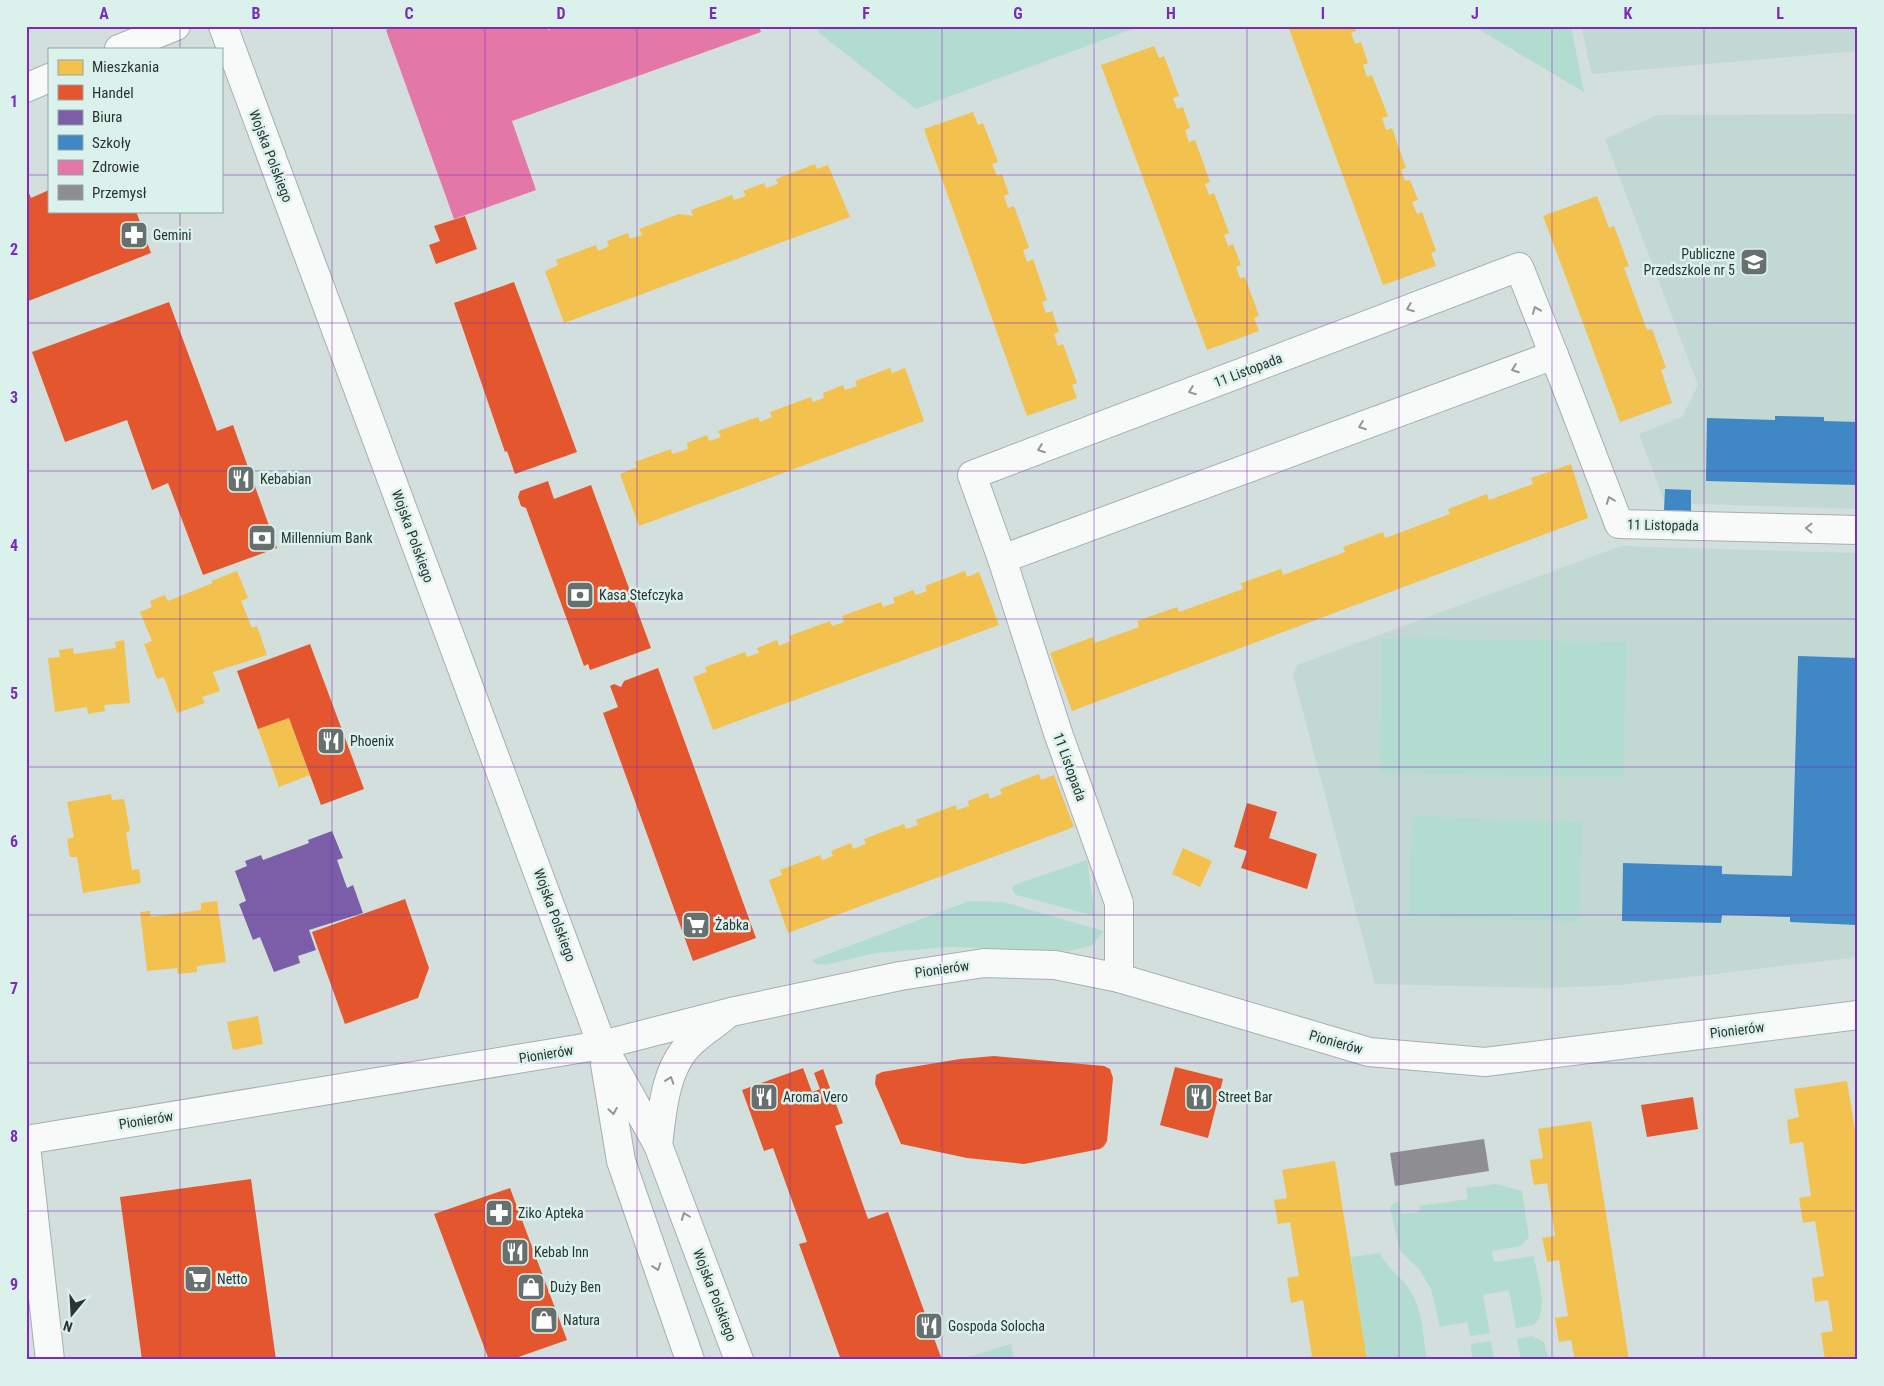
<svg xmlns="http://www.w3.org/2000/svg" width="1884" height="1386" font-family="'Roboto Condensed',sans-serif">
<style>
.built{fill:#c2d9d3}
.green{fill:#b3dcd1}
.homes{fill:#f2c14e}
.shops{fill:#e4572e}
.offices{fill:#7b5ea7}
.schools{fill:#3f88c5}
.health{fill:#e377a8}
.industry{fill:#8d8d92}
.lines{fill:none;stroke-linecap:round;stroke-linejoin:round}
.minor-casing{stroke:#a6b0ae;stroke-width:30}
.minor{stroke:#f8fafa;stroke-width:28}
.oneway{stroke:#929796}
.grid{fill:none;stroke:#7b2cbf;stroke-width:1;stroke-opacity:0.55}
.labels{text-anchor:middle;dominant-baseline:central;stroke-width:5;stroke-linejoin:round;paint-order:stroke}
.street-label{font-size:14px;fill:#2b3432;stroke:#daf2eb}
.poi-label{font-size:14px;fill:#2b3432;stroke:#daf2eb;text-anchor:start}
.neatline{fill:none;stroke:#7b2cbf;stroke-width:2}
.grid-label{font-size:16px;text-anchor:middle;font-weight:bold;fill:#7b2cbf}
</style>
<rect width="100%" height="100%" fill="#d3dfdc"/>
<!-- built -->
<g class="built">
<path d="M1581,26H1858V51L1592,74Z"/>
<path d="M1858,114V509L1665,503L1639,434L1682,417L1698,385L1605,139L1657,115Z"/>
<path d="M1621,546L1858,553V957L1620,985L1546,988L1375,984L1293,674L1297,665Z"/>
</g>
<!-- green -->
<g class="green">
<path d="M816,26H1141L916,109L819,33Z"/>
<path d="M1473,26H1571L1584,92Z"/>
<path d="M1382,638L1626,642L1624,777L1380,773Z"/>
<path d="M1412,816L1582,822L1579,922L1409,916Z"/>
<path d="M1087,860L1095,916L1016,895L1012,890L1014,885Z"/>
<path d="M969,901L1003,902L1104,931L1092,945L1071,951L948,947L876,953L825,965L816,964L812,960Z"/>
<path d="M1497,1184L1522,1191L1529,1237L1521,1246L1492,1251L1494,1262L1534,1256C1537,1277 1550,1309 1534,1325L1516,1328L1509,1290L1483,1295L1490,1333L1470,1336L1467,1322L1440,1327L1431,1289L1419,1269L1400,1251L1390,1208L1394,1203L1399,1201L1401,1214L1420,1212L1419,1206L1468,1199L1466,1188Z"/>
<path d="M1380,1253C1387,1269 1402,1277 1411,1292C1423,1310 1423,1339 1427,1360H1367L1351,1257Z"/>
<path d="M1532,1336L1544,1342L1549,1360H1521L1517,1339Z"/>
<path d="M1491,1341L1494,1360H1464L1472,1358L1471,1344Z"/>
<path d="M1011,1344L1014,1360H958Z"/>
</g>
<!-- homes -->
<g class="homes">
<path d="M1288,26H1355L1356,31L1351,33L1355,44L1361,42L1368,63L1363,65L1367,77L1372,75L1388,116L1382,118L1386,130L1392,128L1406,168L1401,170L1405,181L1410,180L1418,200L1412,202L1417,214L1422,212L1436,251L1431,253L1436,266L1383,285Z"/>
<path d="M1154,46L1159,58L1164,56L1179,96L1173,98L1177,109L1183,107L1190,128L1185,130L1189,142L1195,140L1210,182L1205,184L1209,195L1214,193L1229,233L1224,235L1228,246L1233,244L1241,265L1236,267L1240,278L1245,277L1259,316L1254,318L1259,331L1207,350L1101,65Z"/>
<path d="M973,112L978,125L983,123L998,162L992,164L997,176L1002,174L1009,194L1004,196L1008,208L1014,206L1029,248L1023,250L1027,262L1033,259L1047,300L1042,302L1046,313L1052,311L1059,332L1054,334L1058,346L1063,344L1077,383L1072,385L1077,398L1027,416L924,129Z"/>
<path d="M815,164L817,169L828,165L850,217L564,323L545,271L558,265L556,260L596,245L598,251L609,246L607,241L628,233L630,239L642,235L639,229L679,214L693,216L691,210L732,195L734,200L746,196L743,191L764,183L766,188L778,184L776,179Z"/>
<path d="M1597,196L1609,228L1614,226L1629,266L1624,268L1647,330L1652,329L1666,368L1661,370L1672,403L1620,422L1543,216Z"/>
<path d="M890,368L892,373L905,368L924,421L639,526L620,474L637,467L635,462L671,449L672,454L688,449L687,443L707,435L709,441L721,437L718,431L758,417L760,422L772,417L770,412L811,397L813,402L824,398L823,393L843,385L845,390L857,386L855,381Z"/>
<path d="M1571,464L1588,518L1072,711L1050,653L1093,637L1095,643L1139,627L1137,621L1177,607L1179,612L1243,589L1241,583L1281,569L1283,575L1345,552L1343,547L1383,532L1385,538L1450,514L1448,509L1487,494L1489,500L1533,484L1531,478Z"/>
<path d="M237,571L248,598L241,601L252,628L257,626L267,655L213,672L220,691L202,697L205,703L177,713L164,677L157,679L144,644L152,641L140,612L152,607L150,601L165,595L168,601L213,583L211,581Z"/>
<path d="M965,571L967,577L979,572L999,625L713,730L693,677L707,672L705,667L745,652L747,657L759,653L757,648L777,640L779,646L791,641L789,636L830,621L832,626L844,622L842,616L881,602L883,607L895,603L893,598L913,590L916,595L927,591L925,586Z"/>
<path d="M124,640L130,703L104,705L105,711L88,714L87,707L55,712L48,658L60,657L59,650L73,648L74,654L116,648L115,642Z"/>
<path d="M289,718L310,775L279,787L258,729Z"/>
<path d="M1039,774L1041,780L1054,775L1074,827L788,933L769,880L782,875L780,870L820,855L822,860L833,856L831,851L851,843L853,849L866,844L864,839L904,824L906,829L918,825L916,820L956,805L957,810L969,806L968,801L988,793L990,799L1002,794L1000,789Z"/>
<path d="M111,794L112,800L124,799L130,831L126,832L132,870L139,869L141,883L83,893L77,857H70L67,839L74,837L67,802Z"/>
<path d="M1183,848L1212,861L1200,887L1172,874Z"/>
<path d="M217,901L226,962L197,966V972L178,974L177,968L147,971L140,912L150,911L151,917L201,910V903Z"/>
<path d="M258,1016L263,1044L233,1050L227,1022Z"/>
<path d="M1847,1081L1858,1148V1360H1825L1821,1333L1833,1331L1828,1300L1815,1302L1812,1278L1824,1276L1815,1221L1803,1223L1799,1198L1811,1196L1803,1142L1790,1144L1787,1120L1799,1117L1794,1089Z"/>
<path d="M1591,1121L1604,1201L1629,1360H1575L1571,1340L1559,1342L1555,1318L1568,1316L1559,1260L1547,1262L1544,1246L1542,1238L1555,1236L1547,1183L1534,1185L1531,1169L1530,1160L1543,1158L1538,1129Z"/>
<path d="M1335,1161L1367,1360H1299L1312,1356L1303,1300L1291,1303L1287,1278L1299,1276L1290,1222L1278,1224L1274,1200L1287,1198L1282,1170Z"/>
</g>
<!-- shops -->
<g class="shops">
<path d="M26,186L31,198L49,190V211H136L151,253L26,302Z"/>
<path d="M465,216L477,249L436,264L429,245L440,241L434,226Z"/>
<path d="M514,282L577,452L515,474L507,451L505,452L454,303Z"/>
<path d="M169,302L217,431L233,425L277,548L203,575L168,483L152,490L127,420L65,442L32,352Z"/>
<path d="M548,481L554,499L591,485L651,648L590,670L588,664L584,666L526,508L521,506L518,497L520,491Z"/>
<path d="M310,644L364,789L321,805L289,718L258,729L237,671Z"/>
<path d="M658,668L756,938L693,961L603,713L618,707L610,686L614,684L621,687L624,681Z"/>
<path d="M1247,803L1277,812L1269,838L1317,854L1307,889L1241,868L1247,851L1234,847Z"/>
<path d="M405,899L429,968L418,998L345,1024L312,932Z"/>
<path d="M994,1056L1104,1066L1110,1069L1113,1078L1107,1141L1104,1146L1100,1149L1024,1164L967,1158L901,1144L875,1084L876,1075L882,1072L960,1059Z"/>
<path d="M1175,1067L1223,1079L1208,1138L1160,1125Z"/>
<path d="M803,1068L812,1092L820,1089L814,1073L823,1069L843,1123L835,1126L868,1219L888,1212L942,1360H841L799,1244L807,1242L773,1148L764,1151L742,1090Z"/>
<path d="M1693,1097L1698,1129L1647,1137L1641,1105Z"/>
<path d="M251,1179L276,1360H142L120,1197Z"/>
<path d="M510,1188L567,1340L510,1360H489L434,1214Z"/>
</g>
<!-- offices -->
<path class="offices" d="M332,831L343,858L337,860L347,888L353,885L363,913L309,930L316,950L298,956L300,963L274,972L260,937L253,940L239,904L246,901L235,871L247,866L245,861L261,855L263,860L309,843L308,840Z"/>
<!-- schools -->
<g class="schools">
<path d="M1775,416L1824,417V421L1858,422V485L1706,481L1707,418L1775,420Z"/>
<path d="M1665,489L1691,490V511L1664,510Z"/>
<path d="M1798,656L1858,658L1857,925L1790,922V917L1722,915L1721,923L1622,921L1623,863L1722,866V874L1792,876Z"/>
</g>
<!-- health -->
<path class="health" d="M396,26H547L548,30L559,26H759L761,32L512,121L536,190L454,219L386,30Z"/>
<!-- industry -->
<path class="industry" d="M1484,1139L1489,1171L1395,1186L1390,1153Z"/>
<g class="lines">
<defs>
<g id="minor">
<path d="M223,26L602,1045L658,1145L739,1360"/>
<path d="M119,49L176,26"/>
<path d="M26,88L49,78"/>
<path d="M1002,559L972,475L1519,267L1554,355"/>
<path d="M1119,978V903L1058,733L1002,559L1554,355L1619,524L1858,530"/>
<path d="M605,1064L621,1161L690,1360"/>
<path d="M26,1140L602,1045L731,1012L900,976L984,963L1055,965L1119,978L1369,1052L1485,1062L1858,1015"/>
<path d="M658,1145C662,1112 665,1068 690,1044C700,1034 713,1026 724,1017"/>
<path d="M26,1146L50,1360"/>
</g>
</defs>
<!-- minor casing -->
<use href="#minor" class="minor-casing"/>
<!-- minor -->
<use href="#minor" class="minor"/>
</g>
<!-- one-way arrows -->
<defs><path id="oneway-chevron" d="M-2-3.5L2.5 0L-2 3.5" fill="none" stroke-width="1.6" stroke-linecap="round" stroke-linejoin="round" transform="scale(1.25)"/></defs>
<g class="oneway">
<use href="#oneway-chevron" transform="translate(1410 308) rotate(159)"/>
<use href="#oneway-chevron" transform="translate(1536 310) rotate(-112)"/>
<use href="#oneway-chevron" transform="translate(1515 369) rotate(160)"/>
<use href="#oneway-chevron" transform="translate(1192 391) rotate(159)"/>
<use href="#oneway-chevron" transform="translate(1362 426) rotate(160)"/>
<use href="#oneway-chevron" transform="translate(1041 449) rotate(159)"/>
<use href="#oneway-chevron" transform="translate(1610 500) rotate(-111)"/>
<use href="#oneway-chevron" transform="translate(1809 528) rotate(-179)"/>
<use href="#oneway-chevron" transform="translate(670 1080) rotate(-71)"/>
<use href="#oneway-chevron" transform="translate(613 1111) rotate(81)"/>
<use href="#oneway-chevron" transform="translate(685 1216) rotate(-111)"/>
<use href="#oneway-chevron" transform="translate(657 1267) rotate(71)"/>
</g>
<!-- grid -->
<path class="grid" d="M180,26V49M332,26V1360M485,26V1360M637,26V1360M790,26V1360M942,26V1360M1094,26V1360M1247,26V1360M1399,26V1360M1552,26V1360M1704,26V1360M26,175H49M221,175H1858M180,211V1360M26,323H1858M26,471H1858M26,619H1858M26,767H1858M26,915H1858M26,1063H1858M26,1211H1858"/>
<!-- icons -->
<defs>
<symbol id="pharmacy-square" viewBox="-11 -11 22 22"><rect x="-9" y="-9" width="18" height="18" rx="4" fill="#66706e" stroke="#daf2eb"/><path d="M-2-6h4v4h4v4h-4v4h-4v-4h-4v-4h4Z" fill="#fff"/></symbol>
<symbol id="school-square" viewBox="-11 -11 22 22"><rect x="-9" y="-9" width="18" height="18" rx="4" fill="#66706e" stroke="#daf2eb"/><path d="M0-5L7-2L0 1L-7-2ZM-4 1L0 2.5L4 1V4Q0 6-4 4Z" fill="#fff"/></symbol>
<symbol id="restaurant-square" viewBox="-11 -11 22 22"><rect x="-9" y="-9" width="18" height="18" rx="4" fill="#66706e" stroke="#daf2eb"/><path d="M-5-6h1v4h1v-4h1v4h1v-4h1v5L-1.5 .5V6h-2V.5L-5-1ZM5-6V6H3V1.5H1.5Q1.5-4 5-6Z" fill="#fff"/></symbol>
<symbol id="bank-square" viewBox="-11 -11 22 22"><rect x="-9" y="-9" width="18" height="18" rx="4" fill="#66706e" stroke="#daf2eb"/><path d="M-6-4H6V4H-6ZM0-2.3a2.3 2.3 0 1 0 0 4.6a2.3 2.3 0 1 0 0-4.6Z" fill="#fff"/></symbol>
<symbol id="supermarket-square" viewBox="-11 -11 22 22"><rect x="-9" y="-9" width="18" height="18" rx="4" fill="#66706e" stroke="#daf2eb"/><path d="M-6-5.5h2.5l.6 2H6L4.5 2H-2.5L-4.4-4H-6ZM-1.5 3.2a1.3 1.3 0 1 0 .1 0ZM3 3.2a1.3 1.3 0 1 0 .1 0Z" fill="#fff"/></symbol>
<symbol id="shop-square" viewBox="-11 -11 22 22"><rect x="-9" y="-9" width="18" height="18" rx="4" fill="#66706e" stroke="#daf2eb"/><path d="M-5-2.5h2.3a2.7 3.5 0 0 1 5.4 0H5L5.5 6h-11ZM-1.5-2.5h3a1.5 2.3 0 0 0-3 0Z" fill="#fff"/></symbol>
</defs>
<g fill-rule="evenodd">
<use href="#pharmacy-square" x="118" y="219" width="32" height="32"/>
<use href="#school-square" x="1738" y="246" width="32" height="32"/>
<use href="#restaurant-square" x="225" y="463" width="32" height="32"/>
<use href="#bank-square" x="246" y="522" width="32" height="32"/>
<use href="#bank-square" x="564" y="579" width="32" height="32"/>
<use href="#restaurant-square" x="315" y="725" width="32" height="32"/>
<use href="#supermarket-square" x="680" y="909" width="32" height="32"/>
<use href="#restaurant-square" x="748" y="1081" width="32" height="32"/>
<use href="#restaurant-square" x="1183" y="1081" width="32" height="32"/>
<use href="#pharmacy-square" x="483" y="1197" width="32" height="32"/>
<use href="#restaurant-square" x="499" y="1236" width="32" height="32"/>
<use href="#supermarket-square" x="182" y="1263" width="32" height="32"/>
<use href="#shop-square" x="515" y="1271" width="32" height="32"/>
<use href="#shop-square" x="528" y="1304" width="32" height="32"/>
<use href="#restaurant-square" x="913" y="1310" width="32" height="32"/>
</g>
<g class="labels">
<!-- street labels -->
<g class="street-label">
<text transform="translate(271 156) rotate(69)">Wojska Polskiego</text>
<text transform="translate(1248 370) rotate(-21)">11 Listopada</text>
<text transform="translate(1663 525) rotate(1)">11 Listopada</text>
<text transform="translate(413 536) rotate(70)">Wojska Polskiego</text>
<text transform="translate(1070 767) rotate(70)">11 Listopada</text>
<text transform="translate(555 915) rotate(70)">Wojska Polskiego</text>
<text transform="translate(942 969) rotate(-8)">Pionierów</text>
<text transform="translate(1737 1030) rotate(-7)">Pionierów</text>
<text transform="translate(1336 1042) rotate(16)">Pionierów</text>
<text transform="translate(546 1054) rotate(-9)">Pionierów</text>
<text transform="translate(146 1120) rotate(-9)">Pionierów</text>
<text transform="translate(715 1295) rotate(69)">Wojska Polskiego</text>
</g>
<!-- poi labels -->
<g class="poi-label">
<text x="153" y="235">Gemini</text>
<text x="1735" y="254" text-anchor="end">Publiczne<tspan x="1735" dy="16">Przedszkole nr 5</tspan></text>
<text x="260" y="479">Kebabian</text>
<text x="281" y="538">Millennium Bank</text>
<text x="599" y="595">Kasa Stefczyka</text>
<text x="350" y="741">Phoenix</text>
<text x="715" y="925">Żabka</text>
<text x="783" y="1097">Aroma Vero</text>
<text x="1218" y="1097">Street Bar</text>
<text x="518" y="1213">Ziko Apteka</text>
<text x="534" y="1252">Kebab Inn</text>
<text x="217" y="1279">Netto</text>
<text x="550" y="1287">Duży Ben</text>
<text x="563" y="1320">Natura</text>
<text x="948" y="1326">Gospoda Solocha</text>
</g>
</g>
<!-- border -->
<rect width="1884" height="1386" fill="none" stroke="#daf2eb" stroke-width="55"/>
<!-- legend -->
<rect x="48" y="48" width="175" height="165" fill="#daf2eb" stroke="#94a6a1"/>
<rect x="58" y="60" width="25" height="15" fill="#f2c14e" stroke="#94a6a1"/>
<text x="92" y="72" font-size="15" fill="#2b3432">Mieszkania</text>
<rect x="58" y="85" width="25" height="15" fill="#e4572e" stroke="#94a6a1"/>
<text x="92" y="98" font-size="15" fill="#2b3432">Handel</text>
<rect x="58" y="110" width="25" height="15" fill="#7b5ea7" stroke="#94a6a1"/>
<text x="92" y="122" font-size="15" fill="#2b3432">Biura</text>
<rect x="58" y="135" width="25" height="15" fill="#3f88c5" stroke="#94a6a1"/>
<text x="92" y="148" font-size="15" fill="#2b3432">Szkoły</text>
<rect x="58" y="160" width="25" height="15" fill="#e377a8" stroke="#94a6a1"/>
<text x="92" y="172" font-size="15" fill="#2b3432">Zdrowie</text>
<rect x="58" y="185" width="25" height="15" fill="#8d8d92" stroke="#94a6a1"/>
<text x="92" y="198" font-size="15" fill="#2b3432">Przemysł</text>
<!-- north arrow -->
<g transform="translate(72 1314) rotate(198)" stroke="#daf2eb" stroke-width="4" paint-order="stroke">
<path d="M0-4L9 19L0 12L-9 19Z" fill="#2b3432"/>
<text y="-8" font-size="14" font-weight="bold" text-anchor="middle" fill="#2b3432">N</text>
</g>
<rect x="28" y="28" width="1828" height="1330" class="neatline"/>
<g class="grid-label">
<text x="104" y="19">A</text>
<text x="256" y="19">B</text>
<text x="409" y="19">C</text>
<text x="561" y="19">D</text>
<text x="713" y="19">E</text>
<text x="866" y="19">F</text>
<text x="1018" y="19">G</text>
<text x="1171" y="19">H</text>
<text x="1323" y="19">I</text>
<text x="1475" y="19">J</text>
<text x="1628" y="19">K</text>
<text x="1780" y="19">L</text>
<text x="14" y="107">1</text>
<text x="14" y="255">2</text>
<text x="14" y="403">3</text>
<text x="14" y="551">4</text>
<text x="14" y="699">5</text>
<text x="14" y="847">6</text>
<text x="14" y="994">7</text>
<text x="14" y="1142">8</text>
<text x="14" y="1290">9</text>
</g>
</svg>
